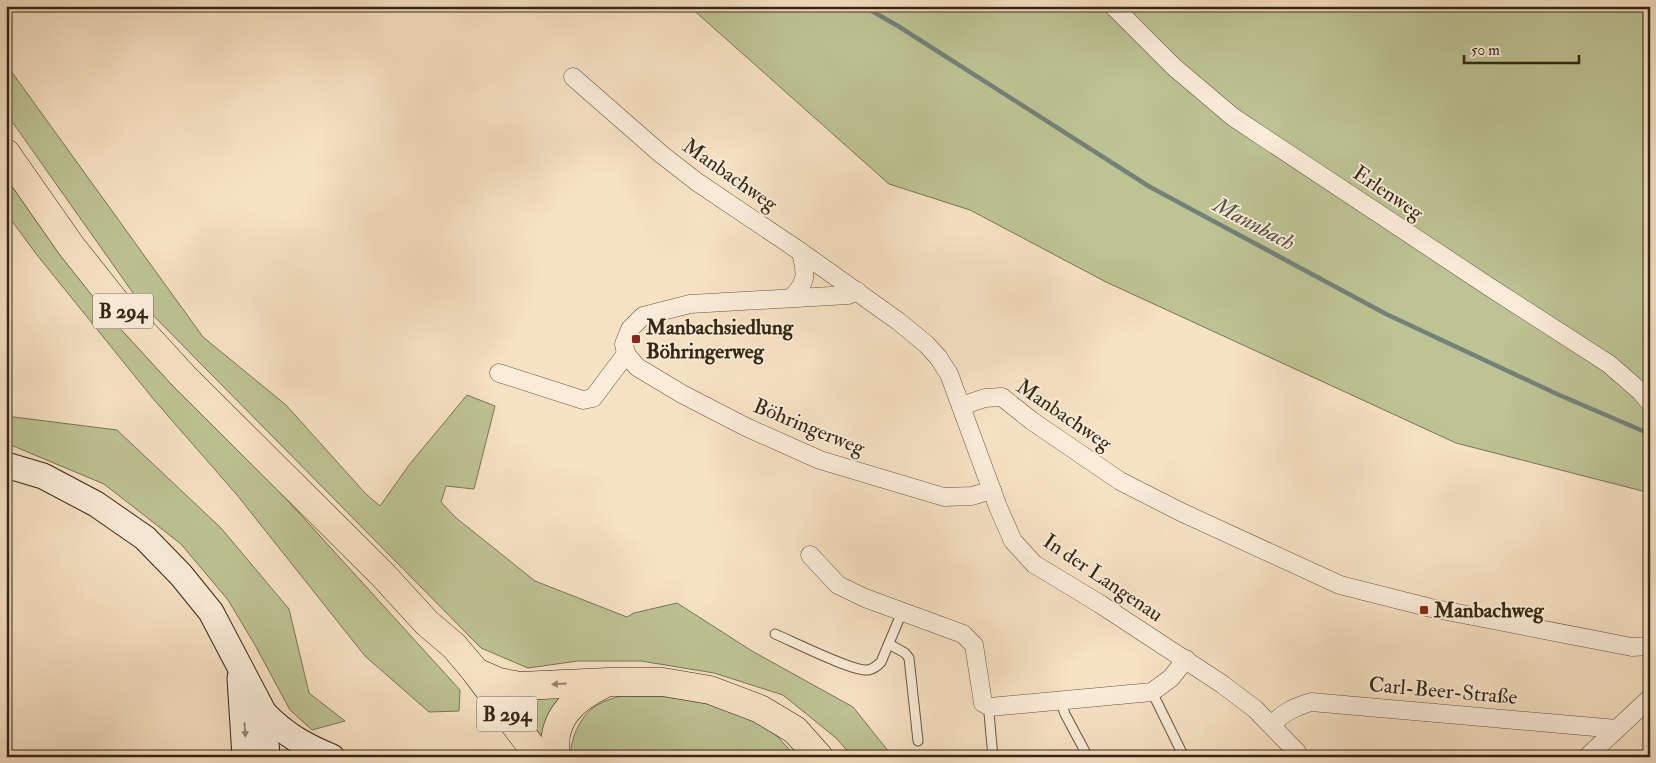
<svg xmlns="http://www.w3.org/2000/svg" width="1656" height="763" font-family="'IM FELL Double Pica',serif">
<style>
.green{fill:#bdc394;stroke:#787554}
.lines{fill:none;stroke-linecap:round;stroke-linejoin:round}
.stream{stroke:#748177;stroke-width:4.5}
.lane-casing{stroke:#65563f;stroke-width:11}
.street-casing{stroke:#65563f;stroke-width:19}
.secondary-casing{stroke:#342713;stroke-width:27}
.primary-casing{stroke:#342713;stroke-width:29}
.lane{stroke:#faecd9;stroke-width:9}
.street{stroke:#faecd9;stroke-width:18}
.secondary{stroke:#faecd9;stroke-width:25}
.primary{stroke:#f7e2c4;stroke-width:28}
.oneway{fill:#96846c}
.oneway2{fill:#978a76}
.poi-dot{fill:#8f2418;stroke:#faecd9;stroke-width:2}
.labels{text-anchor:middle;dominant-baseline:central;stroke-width:4;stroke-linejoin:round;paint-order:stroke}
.shield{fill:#faecd9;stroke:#6f624e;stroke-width:1}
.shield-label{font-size:20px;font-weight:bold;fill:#342713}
.street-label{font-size:21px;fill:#342713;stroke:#faecd9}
.poi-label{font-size:21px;font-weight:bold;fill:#342713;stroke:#faecd9;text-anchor:start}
.water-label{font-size:22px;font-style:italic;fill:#545445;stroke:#faecd9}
</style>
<rect width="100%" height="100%" fill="#f7e2c4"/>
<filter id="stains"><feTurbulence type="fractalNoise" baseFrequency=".004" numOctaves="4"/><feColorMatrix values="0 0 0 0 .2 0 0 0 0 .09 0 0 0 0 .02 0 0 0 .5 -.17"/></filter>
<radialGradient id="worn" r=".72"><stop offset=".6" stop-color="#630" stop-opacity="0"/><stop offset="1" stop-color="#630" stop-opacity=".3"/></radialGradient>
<!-- green -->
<g class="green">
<path d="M689,6H1650V493L1456,443L1106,282L970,210L889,184Z"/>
<path d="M6,64L203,337L286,405L366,494L380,506L409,465L467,395L495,406L474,489L446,486L441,502L455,517L535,581L627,617L634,613L677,603L752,651L853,707L893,757H853L836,738L783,695L714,673L641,661H578L528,668L481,648L138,300L6,113Z"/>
<path d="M6,165L80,272L460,690L459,711L429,712L365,656L237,495L155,401L37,255L6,213Z"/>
<path d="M6,416L117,430L221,528L289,609L309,693L345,721L312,730L290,710L255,645L228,600L181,544L104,484L6,443Z"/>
<path d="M562,692L545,747L507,695Z"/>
<path d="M620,696H661L715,705L755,722L777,736L796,757H570C571,737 581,712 601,703C607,700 614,698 620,696Z"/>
</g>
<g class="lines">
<!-- stream -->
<path class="stream" d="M863,6L898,26L1150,187L1386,314L1557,394L1650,434"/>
<defs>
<g id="lane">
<path d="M775,634C792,641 853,672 868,670C874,669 877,666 881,662L902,612"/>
<path d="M889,644L905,653L909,658L918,741"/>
<path d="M1152,692L1184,757"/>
<path d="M1060,699L1065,714L1088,757"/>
<path d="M990,707L989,713L993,757"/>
</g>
<g id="street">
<path d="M1113,6L1174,67L1233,117L1491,288L1609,364L1641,392L1650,403"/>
<path d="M573,77L661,154L697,182L801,252L898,321L926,344L938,357L949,374L998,507L1013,541L1034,564L1100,604L1222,684L1255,709L1297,752L1299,757"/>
<path d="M857,291L848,295L690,304L643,316L630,329L624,344L626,354L637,367L682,394L746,427L820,460L944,497L972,496L992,490"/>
<path d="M791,298C808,282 806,273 801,252"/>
<path d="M499,373L583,400L593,398L626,354"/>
<path d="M961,406L985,398L1002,397L1032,421L1120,481L1181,512L1340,585L1431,608L1632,647L1650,646"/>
<path d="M810,555L838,585L865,598L963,634L974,645L983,703L990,707L1152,692L1171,678L1186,659"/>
<path d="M1272,725C1283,712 1295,707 1311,702L1617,729"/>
<path d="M1587,757L1650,698"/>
</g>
<g id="secondary">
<path d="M6,465L43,476L96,504L145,538L181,575L211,612L264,713L267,757"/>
<path d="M240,678L245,757"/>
<path d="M264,713C286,735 303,745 332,757"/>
</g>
<g id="primary">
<path d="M6,153L71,246L117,304L184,377L383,575L427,623L454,646L476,672L539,757"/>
<path d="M476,672L499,682L520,686L608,682H663L710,690L760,709L795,730L819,757"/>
<path d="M556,757C550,719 573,699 604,684"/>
</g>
</defs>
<!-- lane casing -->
<use href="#lane" class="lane-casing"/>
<!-- street casing -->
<use href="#street" class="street-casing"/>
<!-- secondary casing -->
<use href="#secondary" class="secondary-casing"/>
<!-- primary casing -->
<use href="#primary" class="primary-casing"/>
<!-- lane -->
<use href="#lane" class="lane"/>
<!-- street -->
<use href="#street" class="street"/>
<!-- secondary -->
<use href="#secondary" class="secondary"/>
<!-- primary -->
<use href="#primary" class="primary"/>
</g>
<!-- one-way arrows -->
<defs><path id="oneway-solid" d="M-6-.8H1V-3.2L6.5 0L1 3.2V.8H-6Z" transform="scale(1.25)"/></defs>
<use class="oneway" href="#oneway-solid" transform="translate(559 684) rotate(177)"/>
<use class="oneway2" href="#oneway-solid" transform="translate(245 730) rotate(86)"/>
<!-- markers -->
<g class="poi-dot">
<rect x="631" y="334" width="10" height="10" rx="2.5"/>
<rect x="1419" y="605" width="10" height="10" rx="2.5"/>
</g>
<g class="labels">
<!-- shield labels -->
<g class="shield">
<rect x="93" y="293.5" width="60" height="35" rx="4"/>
<rect x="477" y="696.5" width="60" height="35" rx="4"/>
</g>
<g class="shield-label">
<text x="123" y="311">B 294</text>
<text x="507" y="714">B 294</text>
</g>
<!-- street labels -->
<g class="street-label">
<text transform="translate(730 175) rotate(35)">Manbachweg</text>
<text transform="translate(1388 193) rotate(34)">Erlenweg</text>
<text transform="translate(1064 415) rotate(34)">Manbachweg</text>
<text transform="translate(809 427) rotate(22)">Böhringerweg</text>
<text transform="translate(1103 578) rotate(34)">In der Langenau</text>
<text transform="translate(1443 691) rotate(5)">Carl-Beer-Straße</text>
</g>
<!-- poi labels -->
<g class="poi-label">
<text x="646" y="327">Manbachsiedlung<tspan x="646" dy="24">Böhringerweg</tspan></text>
<text x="1434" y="610">Manbachweg</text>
</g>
<!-- water labels -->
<g class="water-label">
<text transform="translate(1254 224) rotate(28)">Mannbach</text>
</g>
</g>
<!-- margin -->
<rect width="1656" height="763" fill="none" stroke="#f7e2c4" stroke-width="25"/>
<rect x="8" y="8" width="1641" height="748" fill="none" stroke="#342713" stroke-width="2.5"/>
<rect x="12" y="12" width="1631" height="738" fill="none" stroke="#342713"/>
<!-- scale -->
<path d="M1464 55v8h115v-8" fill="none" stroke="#342713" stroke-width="2.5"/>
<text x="1471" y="55" font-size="15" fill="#342713" stroke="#faecd9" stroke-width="4" paint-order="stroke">50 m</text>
<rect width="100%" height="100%" filter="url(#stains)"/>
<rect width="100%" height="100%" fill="url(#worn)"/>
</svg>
